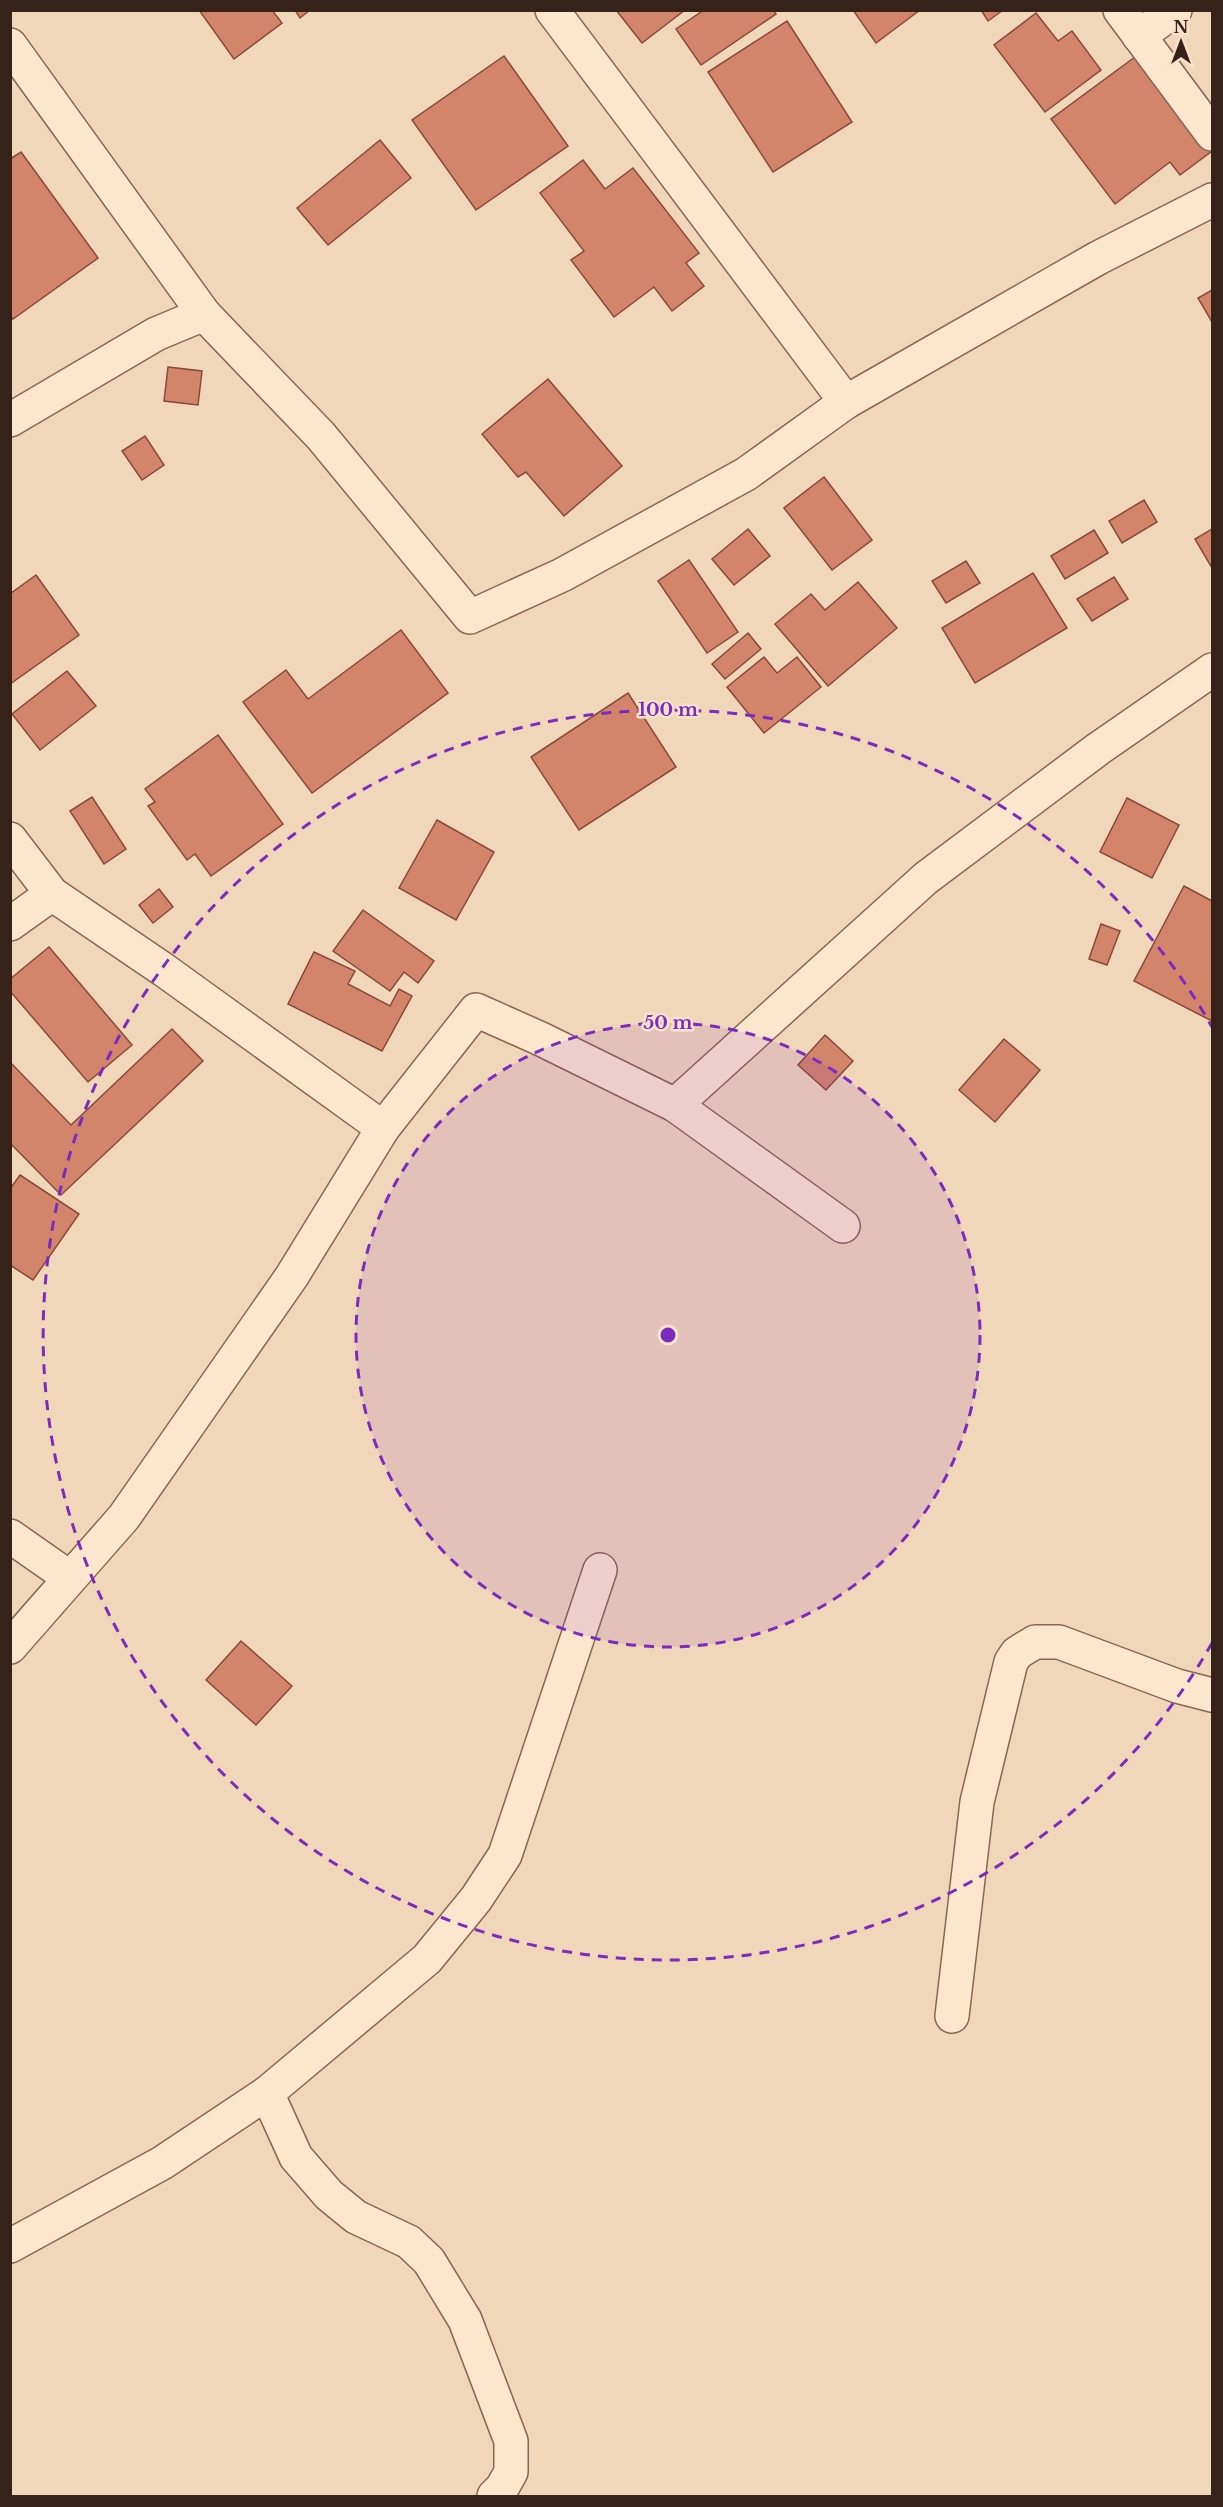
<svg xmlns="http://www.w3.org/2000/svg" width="1223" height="2507" font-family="'Libre Baskerville',serif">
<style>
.building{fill:#d3856c;stroke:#8a4937;stroke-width:1.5}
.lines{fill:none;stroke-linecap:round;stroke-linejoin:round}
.street-casing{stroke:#896653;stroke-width:36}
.street{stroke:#fce6cd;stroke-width:33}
.ring{fill:none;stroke:#7b2cbf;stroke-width:3;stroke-dasharray:10 8}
.centre{fill:#7b2cbf;stroke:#f8e3ca;stroke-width:3}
.ring-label{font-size:18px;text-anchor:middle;font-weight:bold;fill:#7b2cbf;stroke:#f8e3ca;stroke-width:5;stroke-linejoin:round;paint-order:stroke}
</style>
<rect width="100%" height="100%" fill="#f1d7b9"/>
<!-- building -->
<g class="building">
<path d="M199,10H272L282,23L234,59Z"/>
<path d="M295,10H310L300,18Z"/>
<path d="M616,10H685L642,43Z"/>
<path d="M704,10H773L776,14L701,65L676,29Z"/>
<path d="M853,10H920L876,43Z"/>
<path d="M981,10H1003L988,21Z"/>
<path d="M1036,13L1058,41L1072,31L1101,70L1045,112L994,45Z"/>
<path d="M787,21L852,122L773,172L708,72Z"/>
<path d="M1139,54L1212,151L1180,175L1170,162L1115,204L1051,119Z"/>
<path d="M504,56L568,146L476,210L412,120Z"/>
<path d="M380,140L411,178L328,245L297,208Z"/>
<path d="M21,152L98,258L13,319L10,316V159Z"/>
<path d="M583,160L605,189L633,168L699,253L686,263L704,286L672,311L654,287L614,317L571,260L584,251L540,193Z"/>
<path d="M1212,290V322L1198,298Z"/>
<path d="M168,367L202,371L198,405L164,401Z"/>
<path d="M548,379L622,466L564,516L526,472L518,477L482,434Z"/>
<path d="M145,436L164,465L142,480L122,451Z"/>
<path d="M824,477L872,540L832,570L784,508Z"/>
<path d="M1144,500L1157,522L1122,543L1109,521Z"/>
<path d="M748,529L770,556L734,585L712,559Z"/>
<path d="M1212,529V568L1195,539Z"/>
<path d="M1094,530L1108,553L1065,579L1051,556Z"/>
<path d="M689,560L738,632L707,653L658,581Z"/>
<path d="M966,561L980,583L946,603L932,581Z"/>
<path d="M1033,573L1067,628L975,683L942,628Z"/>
<path d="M36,575L79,635L10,684V594Z"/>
<path d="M1114,577L1128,599L1092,621L1077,599Z"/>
<path d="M858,582L897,628L828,686L775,624L811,594L825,610Z"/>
<path d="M401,630L448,693L312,793L243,702L286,670L308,699Z"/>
<path d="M748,633L761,649L725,679L712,664Z"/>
<path d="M764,657L777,673L797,657L821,687L764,733L727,687Z"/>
<path d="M67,671L96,706L40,750L12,714Z"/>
<path d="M628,693L676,767L579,830L531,757Z"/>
<path d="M218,735L283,824L211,876L195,854L187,860L148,806L155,802L145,789Z"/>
<path d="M92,797L126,849L104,864L70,811Z"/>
<path d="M1127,798L1179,825L1152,878L1100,852Z"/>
<path d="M437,820L494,852L456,920L399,888Z"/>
<path d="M1184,886L1212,901V1021L1134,981Z"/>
<path d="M159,889L173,907L153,923L139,905Z"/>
<path d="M363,910L434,961L418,983L404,972L390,991L333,951Z"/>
<path d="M1101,924L1120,931L1107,965L1089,959Z"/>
<path d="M49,947L132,1045L88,1082L10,991V979Z"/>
<path d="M314,952L355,971L348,984L390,1006L399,989L412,996L382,1051L288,1004Z"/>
<path d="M172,1029L203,1061L61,1195L10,1143V1062L71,1125Z"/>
<path d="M825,1035L853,1061L826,1090L798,1065Z"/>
<path d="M1004,1039L1040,1070L995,1122L959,1090Z"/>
<path d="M20,1175L79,1214L33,1280L10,1265V1189Z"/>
<path d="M241,1641L292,1686L256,1725L206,1680Z"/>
</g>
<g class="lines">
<defs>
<g id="street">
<path d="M552,10L846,402"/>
<path d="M1120,10L1212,134"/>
<path d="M1139,36L1175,10"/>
<path d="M10,45L204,314L321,436L470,617L562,575L746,474L846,402L1098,258L1212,200"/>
<path d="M10,420L156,334L204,314"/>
<path d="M10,839L52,894L164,970L383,1128"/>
<path d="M10,924L52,894"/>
<path d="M675,1105L926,878L1098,749L1212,670"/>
<path d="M10,1536L70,1578"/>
<path d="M10,1647L124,1517L292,1276L383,1128L476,1010L541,1039L675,1105L843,1226"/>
<path d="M952,2016L977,1802L1011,1662L1017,1653L1035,1642H1059L1177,1686L1212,1695"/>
<path d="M267,2093L296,2157L329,2195L356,2217L409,2242L429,2261L465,2320L511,2441V2472L502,2488L494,2496"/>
<path d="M10,2246L162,2163L267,2093L427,1959L476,1899L505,1855L600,1570"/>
</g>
</defs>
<!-- street casing -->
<use href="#street" class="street-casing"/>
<!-- street -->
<use href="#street" class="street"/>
</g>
<!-- distance rings -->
<circle cx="668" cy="1335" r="312" fill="#7b2cbf" fill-opacity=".12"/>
<g class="ring">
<circle cx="668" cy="1335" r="312"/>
<path d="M1212 1643A625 625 0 1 1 1212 1027"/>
</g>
<circle cx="668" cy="1335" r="9" class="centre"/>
<g class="ring-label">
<text x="668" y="716">100 m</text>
<text x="668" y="1029">50 m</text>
</g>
<!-- border -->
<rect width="1223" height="2507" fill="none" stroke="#362219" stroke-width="24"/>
<!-- north arrow -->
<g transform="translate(1181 42)" stroke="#f8e3ca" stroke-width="4.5" paint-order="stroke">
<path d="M0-4.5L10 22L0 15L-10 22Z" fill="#362219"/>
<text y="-9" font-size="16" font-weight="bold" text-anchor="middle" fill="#362219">N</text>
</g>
</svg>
